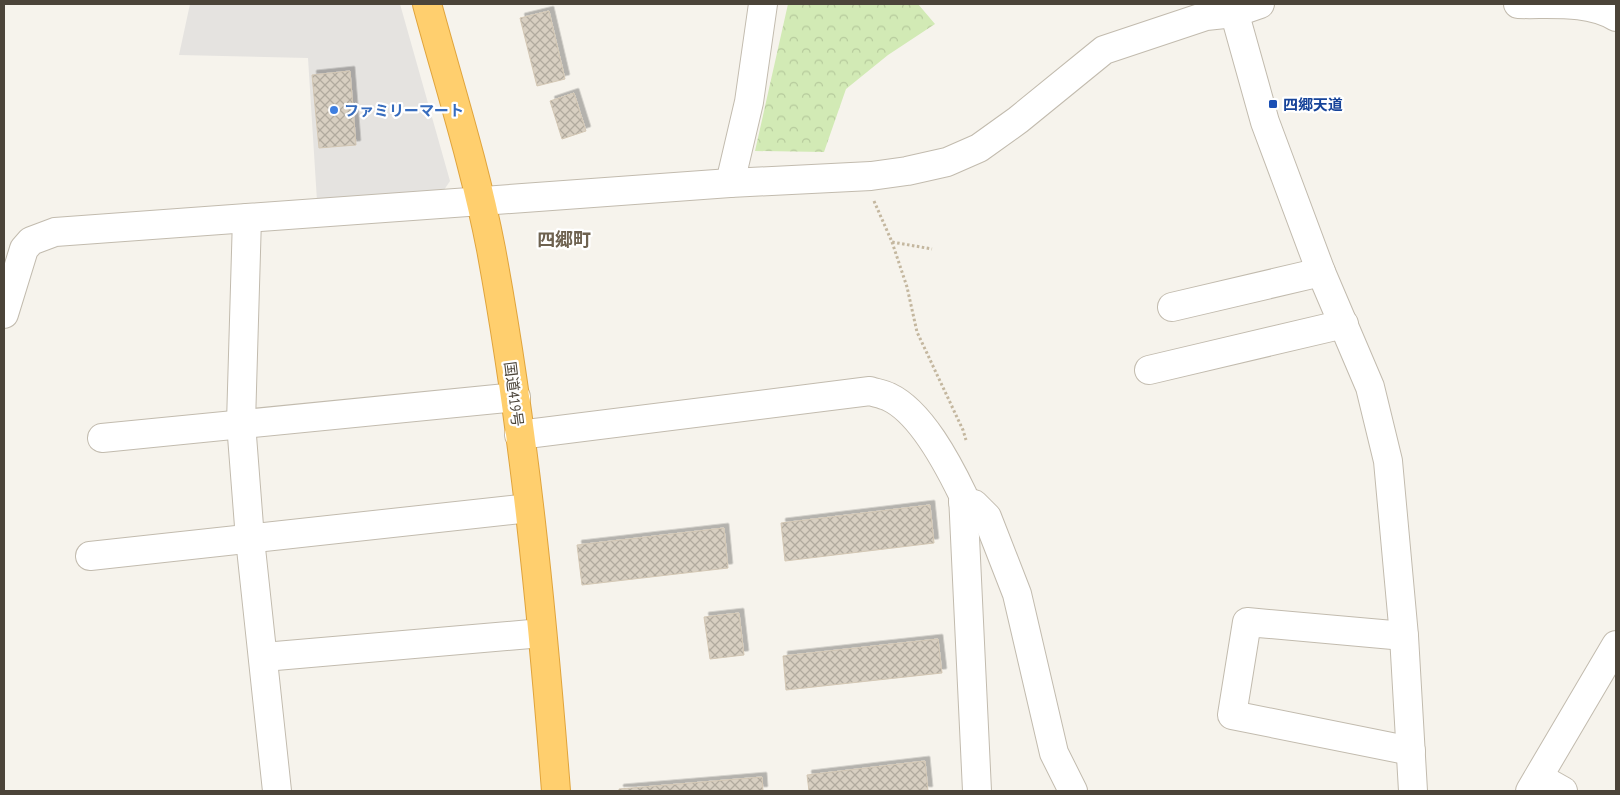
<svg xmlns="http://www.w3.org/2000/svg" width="1620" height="795" font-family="'PT Sans Narrow','Noto Sans JP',sans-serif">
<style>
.forest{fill:url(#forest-crowns)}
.parking{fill:#e5e3e0}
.building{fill:url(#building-cross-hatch);stroke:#d3c7b4;filter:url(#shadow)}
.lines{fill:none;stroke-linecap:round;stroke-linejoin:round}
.minor-casing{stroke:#c2bbae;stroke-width:30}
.highway-casing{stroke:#e0a43c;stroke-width:30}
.path{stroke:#c4b79f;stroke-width:3;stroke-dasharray:2.5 2.5;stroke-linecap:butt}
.minor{stroke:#fff;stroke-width:28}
.highway{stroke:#ffcf6e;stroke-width:28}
.transit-dot{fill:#1a4fb4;stroke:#fff;stroke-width:2}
.shop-dot{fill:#3f7fe0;stroke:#fff;stroke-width:2}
.labels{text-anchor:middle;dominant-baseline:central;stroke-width:4.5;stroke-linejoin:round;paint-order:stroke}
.transit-label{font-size:15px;font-weight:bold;fill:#164399;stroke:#fff;text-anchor:start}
.shop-label{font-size:15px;font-weight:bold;fill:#366cbe;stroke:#fff;text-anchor:start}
.street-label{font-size:15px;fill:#4b4439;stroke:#fff}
.quarter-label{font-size:18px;font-weight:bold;fill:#6e6250;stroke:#fff}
</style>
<defs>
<pattern id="forest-crowns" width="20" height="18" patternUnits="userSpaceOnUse" patternTransform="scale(1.25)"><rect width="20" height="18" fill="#d2eab5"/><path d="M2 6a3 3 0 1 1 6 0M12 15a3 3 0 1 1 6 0" fill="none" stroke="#b6ca9c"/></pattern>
<pattern id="building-cross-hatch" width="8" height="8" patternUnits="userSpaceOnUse" patternTransform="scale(1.25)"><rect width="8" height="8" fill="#d8cfc1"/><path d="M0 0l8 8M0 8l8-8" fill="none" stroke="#b1aa9e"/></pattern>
<filter id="shadow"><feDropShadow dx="4.5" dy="-4.5" stdDeviation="0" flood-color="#0004"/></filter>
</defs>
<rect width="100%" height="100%" fill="#f6f3ec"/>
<!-- forest -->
<path class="forest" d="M788,4H918L935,24L888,55L846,89L824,152L755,151Z"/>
<!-- parking -->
<path class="parking" d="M190,4H400L450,181L442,193L317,201L308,58L179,55Z"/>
<!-- building -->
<g class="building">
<path d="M549,11L565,79L537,86L520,18Z"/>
<path d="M350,71L356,145L319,148L312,75Z"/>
<path d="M574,93L586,131L562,139L550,101Z"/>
<path d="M930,505L934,543L785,561L781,523Z"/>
<path d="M724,528L728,568L582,585L577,545Z"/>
<path d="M739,613L744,655L710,659L704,617Z"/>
<path d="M938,639L942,673L786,690L783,656Z"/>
<path d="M925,761L928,791H809L807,775Z"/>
<path d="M762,777L763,791H619V789Z"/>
</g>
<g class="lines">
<defs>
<g id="minor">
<path d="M1232,4L1265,122L1321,272L1370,387L1388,461L1404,636L1413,791"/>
<path d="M1518,4C1550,5 1587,0 1616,17"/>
<path d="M730,183L749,102L763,4"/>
<path d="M247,218L241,423L250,539L277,791"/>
<path d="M1172,307L1321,272"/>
<path d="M4,314L24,249L31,241L55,232L730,183L871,176L907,171L947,162L979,148L1018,120L1104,50L1206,16L1234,13L1260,4"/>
<path d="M1149,370L1344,324"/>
<path d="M519,435L870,391C876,393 883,394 889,397C921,412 948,464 963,495L977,791"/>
<path d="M102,438L516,397"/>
<path d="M963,502L974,504L987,517L1017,594L1054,753L1073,791"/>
<path d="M90,556L529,508"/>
<path d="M1404,636L1247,622L1232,715L1411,751"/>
<path d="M264,657L542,633"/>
<path d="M1540,778L1563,791"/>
<path d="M1530,791L1616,645"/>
</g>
<path id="highway" d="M427,4C449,85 475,166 491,249C524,428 542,610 556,791"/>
</defs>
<!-- minor casing -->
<use href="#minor" class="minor-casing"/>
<!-- highway casing -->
<use href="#highway" class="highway-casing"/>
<!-- path -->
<g class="path">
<path d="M874,201L892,242L932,249"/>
<path d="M892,242L907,287L917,332L963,430L966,440"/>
</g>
<!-- minor -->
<use href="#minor" class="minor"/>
<!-- highway -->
<use href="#highway" class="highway"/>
</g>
<!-- markers -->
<rect class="transit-dot" x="1268" y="99" width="10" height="10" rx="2.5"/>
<circle class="shop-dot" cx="334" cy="110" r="5"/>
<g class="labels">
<!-- transit labels -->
<g class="transit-label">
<text x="1283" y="104">四郷天道</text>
</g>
<!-- shop labels -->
<g class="shop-label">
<text x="344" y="110">ファミリーマート</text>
</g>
<!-- street labels -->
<g class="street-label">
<text transform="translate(514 394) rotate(83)">国道419号</text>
</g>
<!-- quarter labels -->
<g class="quarter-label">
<text x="564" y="239">四郷町</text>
</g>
</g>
<!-- border -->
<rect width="1620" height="795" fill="none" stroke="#4b4439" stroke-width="10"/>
</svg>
